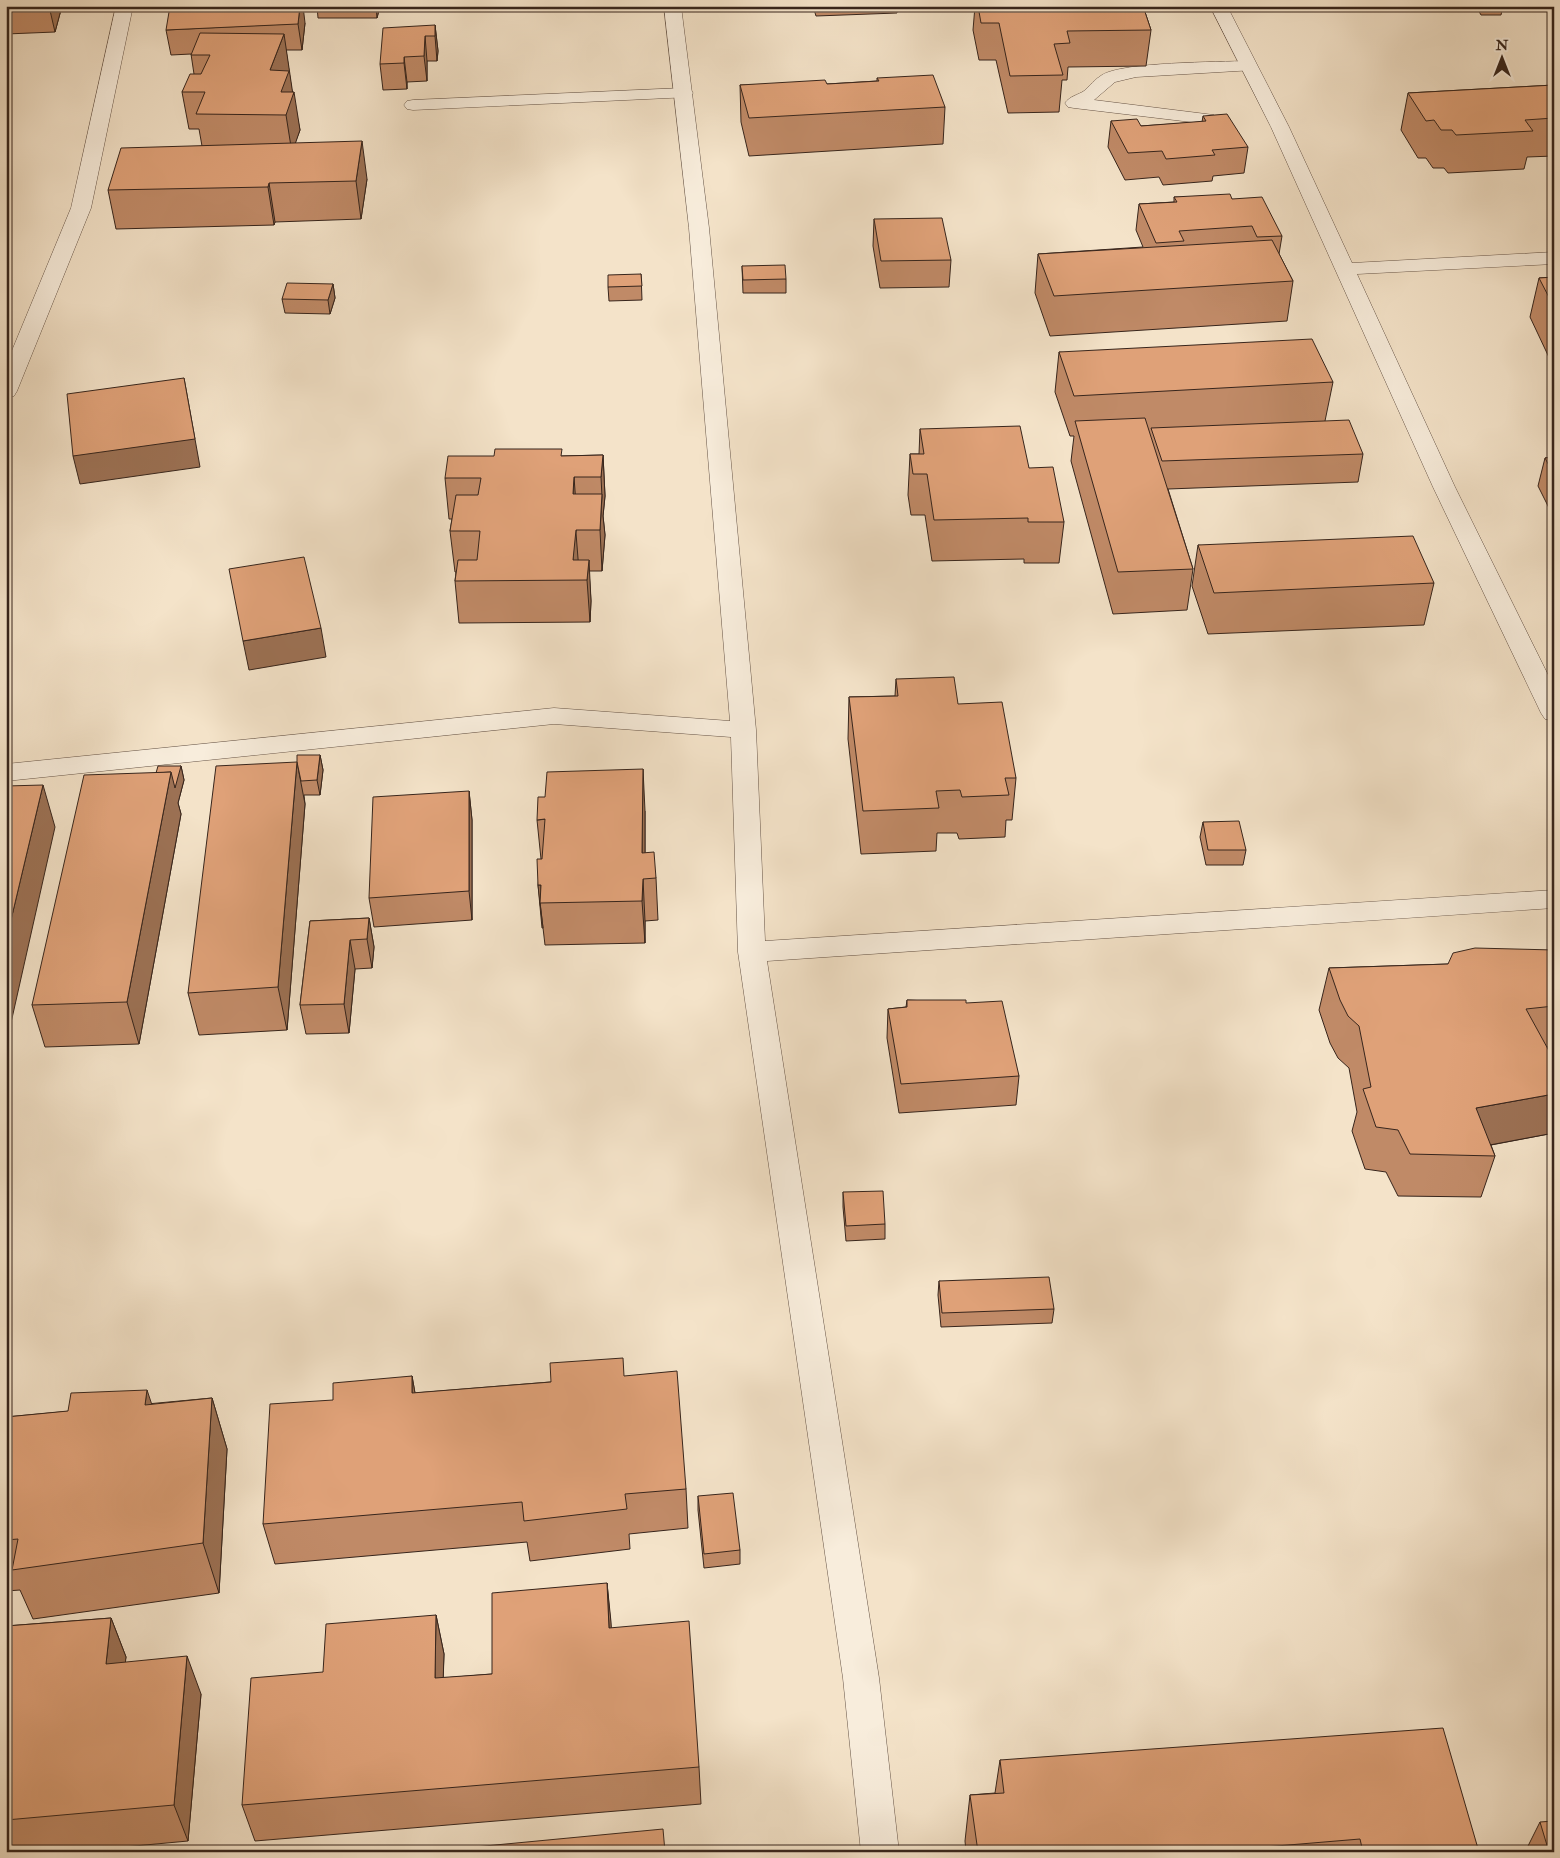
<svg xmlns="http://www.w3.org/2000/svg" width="1560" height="1858" font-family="'IM FELL Double Pica',serif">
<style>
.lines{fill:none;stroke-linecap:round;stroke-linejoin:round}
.lane-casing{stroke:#665447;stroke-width:1}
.street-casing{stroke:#665447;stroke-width:1}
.lane{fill:#f8eddc;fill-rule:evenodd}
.street{fill:#f8eddc;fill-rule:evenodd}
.wall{fill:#c08a67;stroke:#37251c}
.shaded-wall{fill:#9c7154;stroke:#37251c}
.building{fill:#dfa178;stroke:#37251c}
</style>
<rect width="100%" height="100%" fill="#f4e3c9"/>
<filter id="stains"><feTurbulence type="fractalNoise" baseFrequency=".004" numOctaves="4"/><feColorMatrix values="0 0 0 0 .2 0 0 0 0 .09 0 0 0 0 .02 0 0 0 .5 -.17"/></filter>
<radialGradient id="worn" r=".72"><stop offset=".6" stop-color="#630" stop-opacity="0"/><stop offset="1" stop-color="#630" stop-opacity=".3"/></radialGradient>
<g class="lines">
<defs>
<g id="lane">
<path d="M1248,61L1254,62L1257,66L1254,70L1136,77L1115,82L1094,100L1214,115L1217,119L1214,123L1208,124L1074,108L1068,107L1065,103C1070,96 1078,95 1084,91C1090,86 1095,79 1102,75C1122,62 1219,62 1248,61Z"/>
<path d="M684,88L690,89L693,93L690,97L413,110L407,109L404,105L407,101L413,100Z"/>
</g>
<g id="street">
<path d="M116,6H133L91,208L17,391L14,396L6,397V365L71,208Z"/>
<path d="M664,6H681L709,228L756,730L765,941L1554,890V908L767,961L879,1678L899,1852H861L843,1678L738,952L731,737L554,724L6,781V764L554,708L730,721L689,228Z"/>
<path d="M1210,6H1227L1289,127L1352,263L1554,252V264L1357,274L1455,487L1554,687V721L1545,719L1541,713L1433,487L1271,127Z"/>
</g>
</defs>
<!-- lane casing -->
<use href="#lane" class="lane-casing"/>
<!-- street casing -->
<use href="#street" class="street-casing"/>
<!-- lane -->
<use href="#lane" class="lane"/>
<!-- street -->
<use href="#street" class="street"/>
</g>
<!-- wall -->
<g class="wall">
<path d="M6,6H62L55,32L6,34Z"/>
<path d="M317,6H380L377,18H318Z"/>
<path d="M813,6H897V13L816,16Z"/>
<path d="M975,6H1143L1151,30L1146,66L1068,67L1067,80H1062L1059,112L1008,113L996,60H979L973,30Z"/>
<path d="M1476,6H1503L1501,15H1481Z"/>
<path d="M305,23L302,50H286L292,92L300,130L295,143L367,179L361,219L275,222L274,225L116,229L108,190L202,146L199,129H189L182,92L194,74L191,54L171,55L166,30Z"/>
<path d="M435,25L438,51L437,61H427V81L407,82V89L383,90L380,64Z"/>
<path d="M877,78L945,107L943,144L749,156L741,122L740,85L827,84L877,81Z"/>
<path d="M1554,85V156L1527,157L1524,169L1448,173L1444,168H1433L1426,158H1418L1401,130L1408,93Z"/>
<path d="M1203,116L1248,147L1244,173L1213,176L1212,181L1163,185L1159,177L1125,180L1108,147L1111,121L1141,126L1202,122Z"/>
<path d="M1174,197L1232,199L1282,236L1279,254L1293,281L1287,321L1050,336L1035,293L1038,254L1143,247L1136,230L1139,204L1174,202Z"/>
<path d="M874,219L951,260L949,287L880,288L873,246Z"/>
<path d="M742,266L786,279V293H743Z"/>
<path d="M641,274L642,300L609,301L608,287Z"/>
<path d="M1554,277V368L1530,317L1539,278Z"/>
<path d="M333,284L335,298L330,314L285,313L282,299Z"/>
<path d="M1059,352L1333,382L1325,421L1363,454L1358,482L1168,489L1193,569L1187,610L1113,614L1071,461L1074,436H1070L1055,392Z"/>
<path d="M920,429L1029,468L1064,522L1059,563H1024V559L932,561L925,515H911L908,495L910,454H919Z"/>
<path d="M603,455L605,496L603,516L605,535L602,571H589L591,601L590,622L459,623L455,581L456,572H455L450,531L452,519H449L445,478L562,456Z"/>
<path d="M1554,457V518L1538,486L1545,458Z"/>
<path d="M1198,545L1434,583L1424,625L1208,634L1192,586Z"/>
<path d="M896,679L958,704L1016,778L1012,820H1006L1005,837L959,839L957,833H937L936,851L861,854L848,739L849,697L895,696Z"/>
<path d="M320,755L323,770L320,795H304L305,804L287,1030L199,1035L188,993L297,762Z"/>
<path d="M181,766L184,780L178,803L181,814L139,1044L45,1047L32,1005L156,773Z"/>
<path d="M469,791L472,820V920L374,927L369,898Z"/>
<path d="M645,811V853L656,878L658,920L645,921V943L545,945L538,885L541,859L537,820Z"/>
<path d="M1203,822L1246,850L1243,865H1206L1200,837Z"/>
<path d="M369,918L374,947L372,968L355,969L349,1033L306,1034L300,1005L310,921Z"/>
<path d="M1554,950V1046L1547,1047L1554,1133L1491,1145L1495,1156L1481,1197L1398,1196L1386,1172L1365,1169L1352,1131L1357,1112L1349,1068L1338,1058L1330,1043L1319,1010L1329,968L1448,964Z"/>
<path d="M907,1000L966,1003L1019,1076L1016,1105L899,1113L887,1038L888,1009L906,1007Z"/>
<path d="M843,1192L885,1224V1239L846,1241L843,1207Z"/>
<path d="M939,1281L1054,1309L1052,1323L941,1327L938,1295Z"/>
<path d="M412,1376L415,1393L624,1376L686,1489L688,1528L629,1534L630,1549L530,1561L527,1542L275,1564L263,1524L333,1400Z"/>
<path d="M212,1398L227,1449L219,1593L33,1619L20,1590L6,1591V1417Z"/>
<path d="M698,1496L740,1550V1564L704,1568L698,1510Z"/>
<path d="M607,1583L611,1628L699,1767L701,1804L255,1841L242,1805L323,1672L436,1615L444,1654L443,1678L492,1674Z"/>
<path d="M111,1618L126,1657L125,1662L201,1694L188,1841L70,1852H6V1626Z"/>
<path d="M1000,1760L1479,1852H966L965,1841L970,1795L995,1793Z"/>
<path d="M1540,1822L1554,1852H1525Z"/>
</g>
<!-- shaded-wall -->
<g class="shaded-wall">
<path d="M49,6H62L55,32Z"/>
<path d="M300,6H303L305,23L302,50L298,24Z"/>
<path d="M376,6H380L377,18Z"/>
<path d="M435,25L438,51L437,61L435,36Z"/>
<path d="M284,34L293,95L294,92L300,130L292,153L286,115L270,70Z"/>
<path d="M425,36L427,61V81L424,56Z"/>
<path d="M404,57L407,82V89L404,63Z"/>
<path d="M362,141L367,179L361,219L356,181Z"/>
<path d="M269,183L275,222L274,225L268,187Z"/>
<path d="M333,284L335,298L330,314L328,300Z"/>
<path d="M184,378L200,467L80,484L73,456Z"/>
<path d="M603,455L605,496L603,516L605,535L602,571L600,530L602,497L601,477Z"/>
<path d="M574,477L577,518L576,533L579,571L573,560V494Z"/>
<path d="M589,560L591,601L590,622L587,580Z"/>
<path d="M321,628L326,657L249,670L243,641Z"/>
<path d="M320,755L323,770L320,795L317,780Z"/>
<path d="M297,762L305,804L287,1030L278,987Z"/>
<path d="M181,766L184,780L178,803L181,814L139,1044L127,1002L171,772Z"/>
<path d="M643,769L645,811V878L642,853Z"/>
<path d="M43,785L55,827L6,1045V941Z"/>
<path d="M469,791L472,820V920L469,891Z"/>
<path d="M643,879L645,921V943L642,901Z"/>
<path d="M538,885H541L540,903L543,928H542Z"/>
<path d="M369,918L374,947L372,968L367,939Z"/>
<path d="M350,940L355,969L349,1033L344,1004Z"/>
<path d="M1554,1094V1133L1463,1150L1476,1108Z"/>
<path d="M412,1376L419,1416L412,1393Z"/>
<path d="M147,1390L164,1441L145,1405Z"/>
<path d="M212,1398L227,1449L219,1593L203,1543Z"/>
<path d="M607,1583L611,1622L613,1666L609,1628Z"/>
<path d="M436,1615L444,1654L442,1716L435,1678Z"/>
<path d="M111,1618L126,1657L121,1702L106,1664Z"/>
<path d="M187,1656L201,1694L188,1841L174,1805Z"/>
</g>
<!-- building -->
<g class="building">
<path d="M170,6H300L298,24L166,30Z"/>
<path d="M978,6H1143L1151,30L1067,31L1070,43L1054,44L1063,75L1010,76L999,23H981Z"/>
<path d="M435,25V36H425L424,56L404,57V63L380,64L383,28Z"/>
<path d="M200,33L284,34L270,70L289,71L281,92H294L286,115L196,114L205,92H182L190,74H201L210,55H191Z"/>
<path d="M933,75L945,107L749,118L740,85L825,80L827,84L879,81L877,78Z"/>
<path d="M1554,85V118L1525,120L1533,131L1456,135L1452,130H1441L1434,120L1426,121L1408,93Z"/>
<path d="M1227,114L1248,147L1212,150L1215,155L1166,159L1162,151L1128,153L1111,121L1137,119L1141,126L1206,121L1203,116Z"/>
<path d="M362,141L356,181L269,183L268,187L108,190L121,148Z"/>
<path d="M1230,194L1232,199L1262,197L1282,236L1257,237L1252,226L1179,231L1184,241L1156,243L1139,204L1177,202L1174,197Z"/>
<path d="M942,218L951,260L881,261L874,219Z"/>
<path d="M1272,240L1293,281L1054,296L1038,254Z"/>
<path d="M785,265L786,279L743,280L742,266Z"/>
<path d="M641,274L642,286L608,287V275Z"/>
<path d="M1554,277V307L1539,278Z"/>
<path d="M287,283L333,284L328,300L282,299Z"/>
<path d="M1312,339L1333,382L1074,396L1059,352Z"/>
<path d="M184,378L195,439L73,456L67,394Z"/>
<path d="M1145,418L1193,569L1118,572L1075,421Z"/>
<path d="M1349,420L1363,454L1162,461L1151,428Z"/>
<path d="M1020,426L1029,468L1053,467L1064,522H1028V518L934,520L927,474H913L910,454H924L920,429Z"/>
<path d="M495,449H562L561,456L603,455L601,477H574L573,494H602L600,530H576L573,560H589L587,580L455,581L458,560H477L480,531H450L456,495H478L481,478H445L448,456H494Z"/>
<path d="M1554,457V475L1545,458Z"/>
<path d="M1413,536L1434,583L1214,593L1198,545Z"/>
<path d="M304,557L321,628L243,641L229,569Z"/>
<path d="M954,677L958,704L1002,702L1016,778H1005L1009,795L962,797L960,790L936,791L939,808L863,811L849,697L898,696L896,679Z"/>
<path d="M297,755H320L317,780L301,781L297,762Z"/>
<path d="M297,762L278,987L188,993L216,766Z"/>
<path d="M158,766H181L175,788L171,772L156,773Z"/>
<path d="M643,769L642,853L654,852L656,878L643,879L642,901L540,903L541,885H538L537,859H542L545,819L537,820L538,797H545L547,772Z"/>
<path d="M171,772L127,1002L32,1005L84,775Z"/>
<path d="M43,785L6,941V786Z"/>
<path d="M469,791V891L369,898L373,797Z"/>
<path d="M1239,821L1246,850H1208L1203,822Z"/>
<path d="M369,918L367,939L350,940L344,1004L300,1005L310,921Z"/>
<path d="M1475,948L1554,950V1006L1526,1009L1554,1060V1094L1476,1108L1495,1156L1410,1154L1398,1130L1376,1127L1363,1089L1371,1087L1359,1026L1348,1016L1340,1000L1329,968L1448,964L1453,953Z"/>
<path d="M907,1000H966V1003L1002,1001L1019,1076L901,1084L888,1009L907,1007Z"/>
<path d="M883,1191L885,1224L846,1226L843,1192Z"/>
<path d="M1049,1277L1054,1309L942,1313L939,1281Z"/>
<path d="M623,1358L624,1376L677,1371L686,1489L625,1494L627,1509L524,1521L522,1502L263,1524L270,1404L333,1400V1383L412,1376V1393L551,1382L550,1363Z"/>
<path d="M147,1390L145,1405L212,1398L203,1543L12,1570L18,1539L6,1540V1417L68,1411L71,1393Z"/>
<path d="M733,1493L740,1550L704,1554L698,1496Z"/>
<path d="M607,1583L609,1628L689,1621L699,1767L242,1805L251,1678L323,1672L326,1624L436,1615L435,1678L492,1674V1593Z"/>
<path d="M111,1618L106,1664L187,1656L174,1805L6,1820V1626Z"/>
<path d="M1443,1728L1479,1852H1363L1360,1839L1205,1852H978L970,1795L1004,1793L1000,1760Z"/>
<path d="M1554,1821V1852H1549L1540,1822Z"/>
<path d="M663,1829L665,1852H443V1850Z"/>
</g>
<!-- margin -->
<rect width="1560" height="1858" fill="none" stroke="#f4e3c9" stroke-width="25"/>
<rect x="8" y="8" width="1545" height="1843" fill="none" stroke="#37251c" stroke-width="2.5"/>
<rect x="12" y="12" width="1535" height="1833" fill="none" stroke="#37251c"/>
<!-- north arrow -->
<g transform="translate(1502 58)" stroke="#f8eddc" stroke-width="4" paint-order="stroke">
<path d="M0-4L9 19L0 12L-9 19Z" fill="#37251c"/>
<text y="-8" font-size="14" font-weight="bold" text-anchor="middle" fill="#37251c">N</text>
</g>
<rect width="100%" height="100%" filter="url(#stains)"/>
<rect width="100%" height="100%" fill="url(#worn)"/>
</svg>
